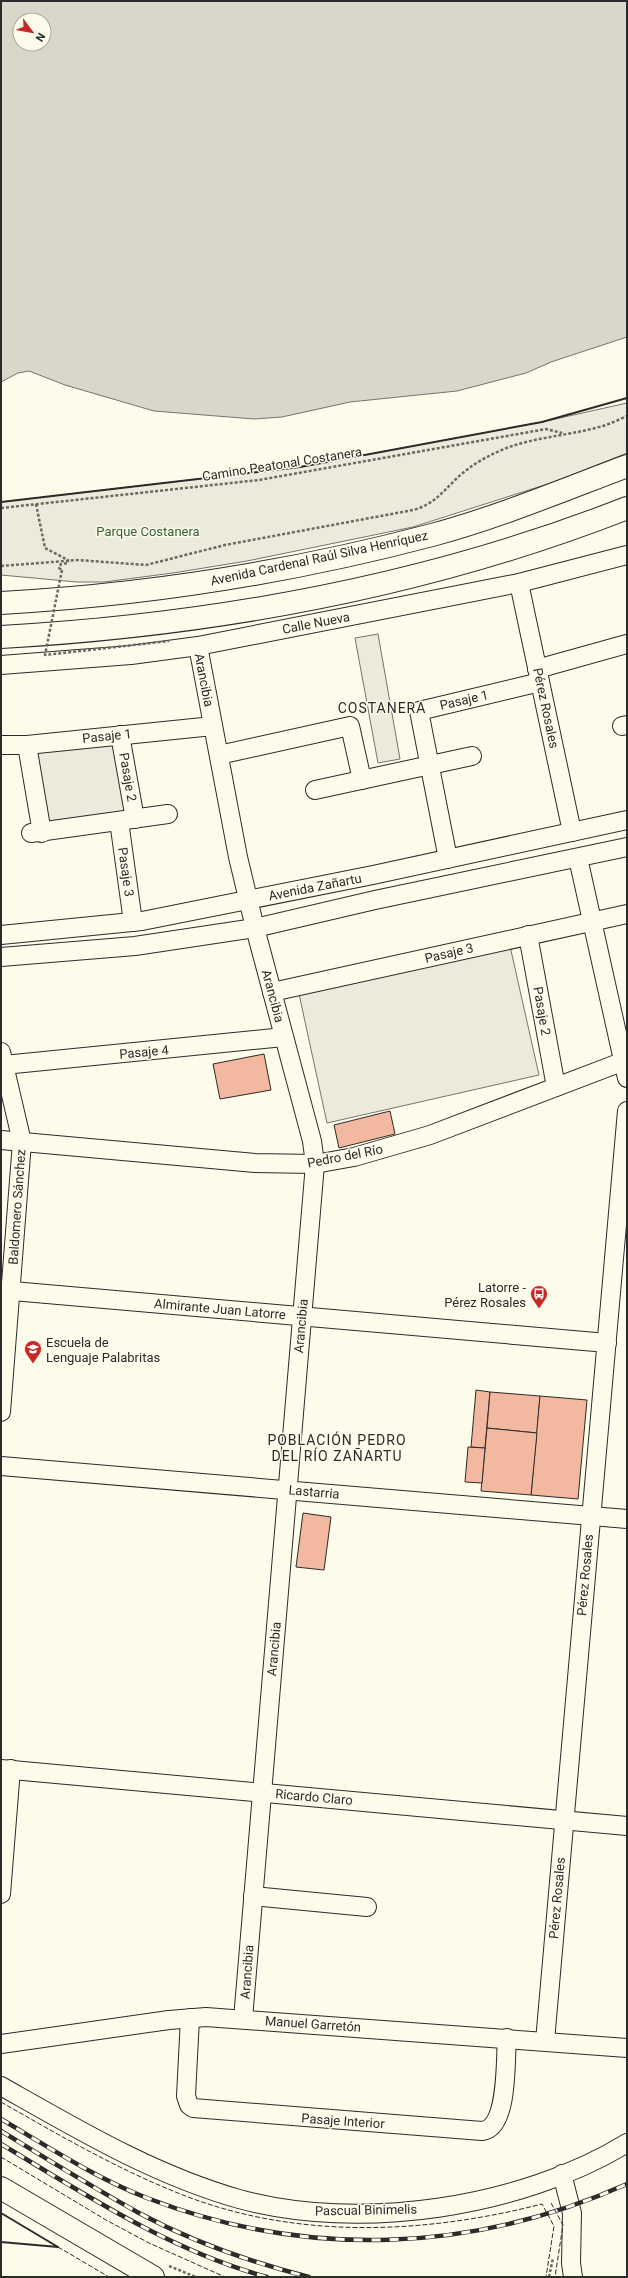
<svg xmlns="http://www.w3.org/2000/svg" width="628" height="2278" font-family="Roboto,sans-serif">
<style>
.green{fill:#ecebdb;stroke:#74746e}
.water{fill:#d8d7c9;stroke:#74746e;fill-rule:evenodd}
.building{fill:#f2b8a0;stroke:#2b2b2b}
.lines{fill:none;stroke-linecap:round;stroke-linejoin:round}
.minor-casing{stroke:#2b2b2b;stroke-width:20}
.major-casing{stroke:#2b2b2b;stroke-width:24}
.path{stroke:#6a6964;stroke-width:2.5;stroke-dasharray:3 2;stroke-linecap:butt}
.minor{stroke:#fdfbea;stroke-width:18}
.major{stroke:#fdfbea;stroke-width:22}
.rail-casing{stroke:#2b2b2b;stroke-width:4.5}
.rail{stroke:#fdfbea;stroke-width:3;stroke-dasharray:9;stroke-linecap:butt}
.path-bridge{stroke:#6a6964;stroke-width:2.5;stroke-dasharray:3 2;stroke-linecap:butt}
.fence{stroke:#2b2b2b;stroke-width:1;stroke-dasharray:5 2;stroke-linecap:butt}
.wall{stroke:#2b2b2b;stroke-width:2}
.labels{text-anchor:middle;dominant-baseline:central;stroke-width:3;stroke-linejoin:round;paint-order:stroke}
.street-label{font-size:13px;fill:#2b2b2b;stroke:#fdfbea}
.park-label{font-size:13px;fill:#34623c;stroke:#fdfbea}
.poi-label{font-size:13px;fill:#2b2b2b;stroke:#fdfbea;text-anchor:end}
.neighbourhood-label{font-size:14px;letter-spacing:1px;fill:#2b2b2b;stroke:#fdfbea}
</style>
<rect width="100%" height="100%" fill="#fdfbea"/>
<!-- green -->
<g class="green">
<path d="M627,403V453L557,481L413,527L247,561L173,573L104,582H77L1,575V502L300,467L542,422Z"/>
<path d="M378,634L400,759L378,763L355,638Z"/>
<path d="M120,735L135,819L42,833L27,745Z"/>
<path d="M510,946L539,1075L327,1123L299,994Z"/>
</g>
<!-- water -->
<path class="water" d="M1,1H627V337L551,362L526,373L457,391L350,402L282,417L254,419L154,411L65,385L29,371L18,373L1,382ZM20,20H44V44H20Z"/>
<!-- building -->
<g class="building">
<path d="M264,1054L271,1090L220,1099L213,1064Z"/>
<path d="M390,1111L395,1134L339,1148L334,1125Z"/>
<path d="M476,1390L490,1392L485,1448L471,1447Z"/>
<path d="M490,1392L540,1396L537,1433L487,1428Z"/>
<path d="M540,1396L587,1400L578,1499L531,1495Z"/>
<path d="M487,1428L537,1433L531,1495L481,1491Z"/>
<path d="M468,1447L485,1448L482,1483L465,1482Z"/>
<path d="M303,1513L331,1517L324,1570L296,1567Z"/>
</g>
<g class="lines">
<defs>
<g id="minor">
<path d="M519,583L572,832"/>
<path d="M198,646L238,857L255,928L312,1141L315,1164L243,2019"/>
<path d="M1,665L131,655L198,646L519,583L627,555"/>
<path d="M537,669L627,644"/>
<path d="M622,726L627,725"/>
<path d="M120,735L135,819"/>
<path d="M1,745H27L213,726"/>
<path d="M27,745L42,833"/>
<path d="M219,755L350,726L362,780"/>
<path d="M315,790L472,756"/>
<path d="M119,821L133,922"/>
<path d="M31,833L168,814"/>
<path d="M578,858L627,1078"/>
<path d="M448,859L419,711L540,682"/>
<path d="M1,935L142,921L373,875L627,820"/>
<path d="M528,935L556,1087"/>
<path d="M1,957L135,946L255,928L375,900L627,847"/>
<path d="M272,992L627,914"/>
<path d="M1,1052L22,1142L1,1412"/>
<path d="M4,1065L284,1037"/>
<path d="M1,1140L255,1163L315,1164L354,1157L430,1135L627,1060"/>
<path d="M1,1290L607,1343"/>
<path d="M1,1466L627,1519"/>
<path d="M1,1769L627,1826"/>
<path d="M1,1894L11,1769"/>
<path d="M253,1896L367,1907"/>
<path d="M190,2018L186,2096L189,2105L193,2108L482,2131C509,2128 505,2059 507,2038"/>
<path d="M545,2041L627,1111"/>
<path d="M1,2044L169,2020L206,2017L627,2048"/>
<path d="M1,2086C77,2129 154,2175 239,2199C359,2232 521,2208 627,2143"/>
<path d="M562,2174L572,2213L571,2263L573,2277"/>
</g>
<g id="major">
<path d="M1,603C146,595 292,572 432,535C499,517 563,490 627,466"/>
<path d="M1,637C214,625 428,586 627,508"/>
<path d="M1,2188L153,2277"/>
</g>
</defs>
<!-- minor casing -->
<use href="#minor" class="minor-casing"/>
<!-- major casing -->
<use href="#major" class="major-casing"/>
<!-- path -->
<g class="path">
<path d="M36,504L45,548L68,560V563L61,564L59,568L62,570"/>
<path d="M1,508L259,480L546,429L562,433"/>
<path d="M1,566L78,560L146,565L225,545L413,510C432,505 441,494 454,481C466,469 480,460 495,453C528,437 563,437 599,427C608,425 618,420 627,416"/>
<path d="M169,2266L196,2277"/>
<path d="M549,2277L553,2258"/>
</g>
<!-- minor -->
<use href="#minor" class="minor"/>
<!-- major -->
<use href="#major" class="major"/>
<defs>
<g id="rail">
<path d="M1,2119C48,2147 96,2178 147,2198C306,2259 472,2253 627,2184"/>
<path d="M1,2131C47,2159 92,2187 139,2213C193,2242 250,2262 309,2277"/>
<path d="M1,2144C86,2195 171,2251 267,2277"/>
</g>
</defs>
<!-- rail casing -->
<use href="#rail" class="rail-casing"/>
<!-- rail -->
<use href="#rail" class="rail"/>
<!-- path-bridge -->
<path class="path-bridge" d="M62,570L45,655L169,641"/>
<!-- fence -->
<g class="fence">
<path d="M1,2102C57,2134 114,2167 173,2191C290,2240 421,2235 542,2204L554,2226L546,2277"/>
<path d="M1,2157L106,2220L149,2243L225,2277"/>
<path d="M551,2203L563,2225L555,2277"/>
<path d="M58,2247L109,2277"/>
</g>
<!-- wall -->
<g class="wall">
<path d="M1,502L300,467L542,422L627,398"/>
<path d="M1,2213L58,2247L1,2242"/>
</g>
</g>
<!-- icons -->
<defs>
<symbol id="bus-pin" viewBox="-11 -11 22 30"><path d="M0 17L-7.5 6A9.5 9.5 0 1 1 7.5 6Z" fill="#c62828" stroke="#fdfbea"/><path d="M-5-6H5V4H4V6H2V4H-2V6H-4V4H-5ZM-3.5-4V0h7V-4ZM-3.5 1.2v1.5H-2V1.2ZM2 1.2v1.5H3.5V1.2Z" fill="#fff"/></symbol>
<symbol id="school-pin" viewBox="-11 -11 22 30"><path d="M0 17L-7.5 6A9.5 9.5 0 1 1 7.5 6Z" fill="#c62828" stroke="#fdfbea"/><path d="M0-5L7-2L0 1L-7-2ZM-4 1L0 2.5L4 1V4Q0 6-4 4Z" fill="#fff"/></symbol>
</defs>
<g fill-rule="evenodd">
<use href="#bus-pin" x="529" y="1284" width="20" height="27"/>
<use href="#school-pin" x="23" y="1339" width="20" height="27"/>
</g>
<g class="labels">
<!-- street labels -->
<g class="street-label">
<text transform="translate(282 464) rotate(-9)">Camino Peatonal Costanera</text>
<text transform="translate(319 558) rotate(-12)">Avenida Cardenal Raúl Silva Henríquez</text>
<text transform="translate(316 623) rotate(-11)">Calle Nueva</text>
<text transform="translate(204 680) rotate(79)">Arancibia</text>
<text transform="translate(464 700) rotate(-13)">Pasaje 1</text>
<text transform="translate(546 708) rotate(78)">Pérez Rosales</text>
<text transform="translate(107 736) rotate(-6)">Pasaje 1</text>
<text transform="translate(128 777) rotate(80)">Pasaje 2</text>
<text transform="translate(126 872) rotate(82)">Pasaje 3</text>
<text transform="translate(315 887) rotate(-11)">Avenida Zañartu</text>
<text transform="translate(449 953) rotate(-13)">Pasaje 3</text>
<text transform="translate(273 996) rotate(75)">Arancibia</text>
<text transform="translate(542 1011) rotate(80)">Pasaje 2</text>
<text transform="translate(144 1052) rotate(-5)">Pasaje 4</text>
<text transform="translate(345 1156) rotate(-11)">Pedro del Río</text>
<text transform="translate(17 1207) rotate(-86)">Baldomero Sánchez</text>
<text transform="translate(220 1309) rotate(5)">Almirante Juan Latorre</text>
<text transform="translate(301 1326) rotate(-85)">Arancibia</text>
<text transform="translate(314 1492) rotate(5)">Lastarria</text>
<text transform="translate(585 1575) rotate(-85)">Pérez Rosales</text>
<text transform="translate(274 1649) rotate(-85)">Arancibia</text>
<text transform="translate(314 1797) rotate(5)">Ricardo Claro</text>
<text transform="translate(557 1898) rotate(-85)">Pérez Rosales</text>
<text transform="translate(247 1972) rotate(-86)">Arancibia</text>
<text transform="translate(313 2024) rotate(4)">Manuel Garretón</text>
<text transform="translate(343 2121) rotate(4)">Pasaje Interior</text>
<text transform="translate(366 2210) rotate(-1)">Pascual Binimelis</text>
</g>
<!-- park labels -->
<g class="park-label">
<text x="148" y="531">Parque Costanera</text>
</g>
<!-- poi labels -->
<g class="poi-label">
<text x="526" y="1287">Latorre -<tspan x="526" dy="15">Pérez Rosales</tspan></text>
<text x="46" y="1342" text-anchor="start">Escuela de<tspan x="46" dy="15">Lenguaje Palabritas</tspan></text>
</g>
<!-- neighbourhood labels -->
<g class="neighbourhood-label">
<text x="382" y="708">COSTANERA</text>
<text x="337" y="1440">POBLACIÓN PEDRO<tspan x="337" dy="16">DEL RÍO ZAÑARTU</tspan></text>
</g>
</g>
<!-- border -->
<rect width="628" height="2278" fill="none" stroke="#2b2b2b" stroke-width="4"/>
<!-- north arrow -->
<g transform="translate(32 32) rotate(122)"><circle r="19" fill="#fdfbea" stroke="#a9a89e"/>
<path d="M0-3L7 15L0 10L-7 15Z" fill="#c62828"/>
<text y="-6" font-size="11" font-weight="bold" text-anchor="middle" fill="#2b2b2b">N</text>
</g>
</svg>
